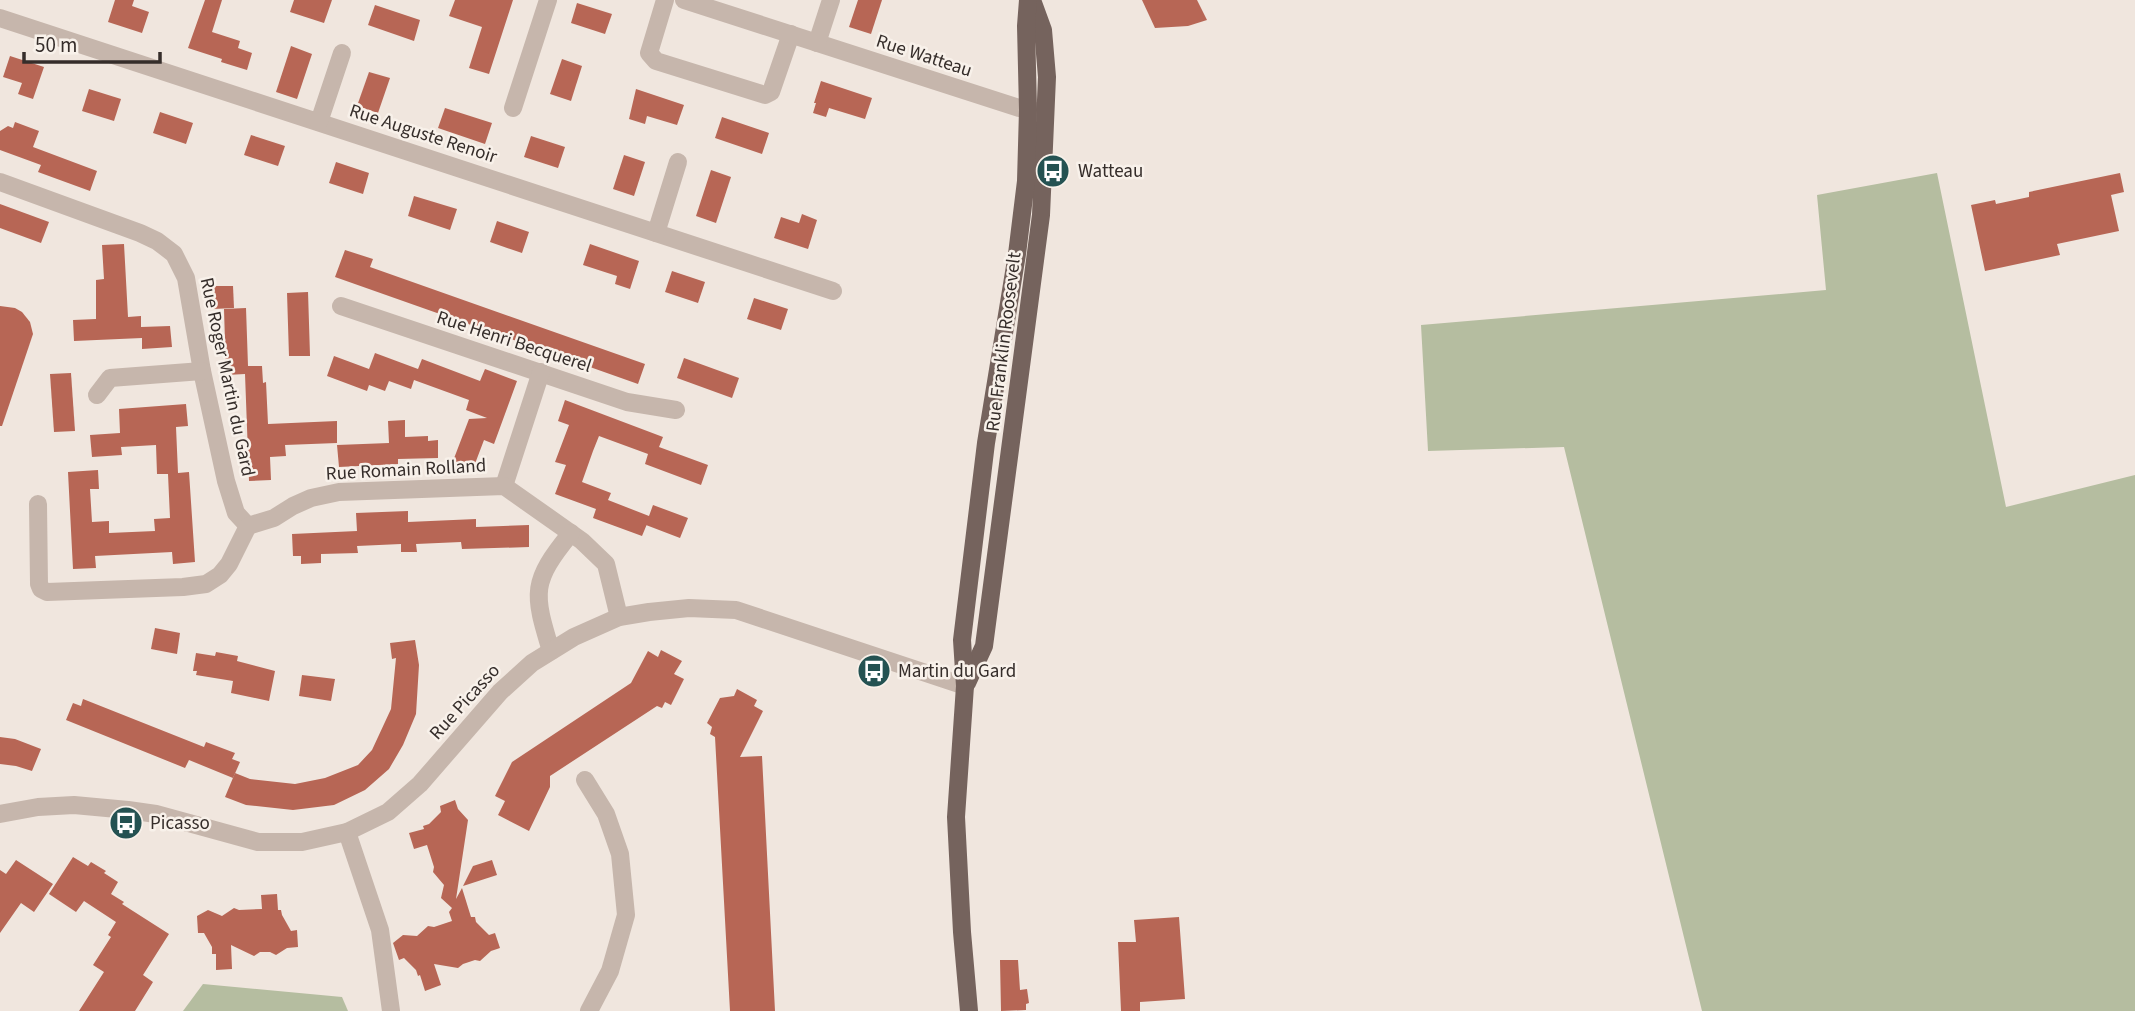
<svg xmlns="http://www.w3.org/2000/svg" width="2135" height="1011" font-family="'Source Sans 3',sans-serif">
<style>
.green{fill:#b5bda0}
.building{fill:#b76655}
.lines{fill:none;stroke-linecap:round;stroke-linejoin:round}
.minor{stroke:#c6b6ac;stroke-width:18}
.major{stroke:#75635d;stroke-width:18}
.labels{text-anchor:middle;dominant-baseline:central;stroke-width:5;stroke-linejoin:round;paint-order:stroke}
.street-label{font-size:19px;fill:#352d2a;stroke:#f8f1ea}
.poi-label{font-size:19px;fill:#352d2a;stroke:#f8f1ea;text-anchor:start}
</style>
<rect width="100%" height="100%" fill="#f0e6de"/>
<!-- green -->
<g class="green">
<path d="M1937,173L2006,507L2135,475V1011H1702L1564,447L1428,451L1421,325L1826,290L1817,195Z"/>
<path d="M203,984L342,997L348,1011H183Z"/>
</g>
<!-- building -->
<g class="building">
<path d="M115,0H134L132,6L149,12L142,33L108,22Z"/>
<path d="M205,0H222L212,32L240,41L238,48L252,53L247,70L221,62L222,59L188,48Z"/>
<path d="M294,0H332L324,23L290,12Z"/>
<path d="M455,0H513L489,74L469,68L482,27L449,16Z"/>
<path d="M858,0H882L871,34L849,27Z"/>
<path d="M1142,0H1197L1207,20L1188,26L1155,28Z"/>
<path d="M577,3L612,14L605,34L571,23Z"/>
<path d="M375,5L420,20L414,41L368,25Z"/>
<path d="M291,46L312,54L297,99L276,92Z"/>
<path d="M10,56L44,67L33,99L18,94L22,83L3,77Z"/>
<path d="M562,59L582,66L571,101L550,94Z"/>
<path d="M369,72L390,78L378,113L357,106Z"/>
<path d="M821,81L872,98L865,119L829,108L826,117L813,113L816,103H814Z"/>
<path d="M89,89L121,99L114,121L82,111Z"/>
<path d="M636,89L684,105L677,125L647,116L645,124L629,119Z"/>
<path d="M445,108L492,123L485,144L438,128Z"/>
<path d="M160,112L193,123L186,144L153,133Z"/>
<path d="M722,117L769,133L762,154L715,138Z"/>
<path d="M15,122L39,131L33,147L97,171L90,191L38,172L41,165L0,150V131L8,126L13,128Z"/>
<path d="M251,135L285,146L278,166L244,155Z"/>
<path d="M531,136L565,147L558,168L524,157Z"/>
<path d="M624,155L645,162L634,196L613,189Z"/>
<path d="M336,162L369,173L363,194L329,183Z"/>
<path d="M711,170L731,177L716,223L696,216Z"/>
<path d="M2120,173L2124,192L2111,195L2119,231L2057,244L2060,255L1985,271L1971,205L1995,200L1996,204L2029,197V192Z"/>
<path d="M414,196L457,209L450,230L408,216Z"/>
<path d="M0,204L49,222L41,243L0,228Z"/>
<path d="M802,214L817,220L808,249L774,238L781,217L799,223Z"/>
<path d="M497,221L529,232L522,253L490,242Z"/>
<path d="M124,244L128,317L141,316V327L170,326L172,347L142,349V338L74,341L73,320L96,319V280L104,279L102,245Z"/>
<path d="M590,244L639,261L630,289L615,284L617,276L583,265Z"/>
<path d="M345,250L373,259L370,267L645,364L638,384L335,277Z"/>
<path d="M672,271L705,282L698,303L665,292Z"/>
<path d="M213,286H233L234,308L213,309Z"/>
<path d="M308,292L310,356H289L287,293Z"/>
<path d="M754,298L788,309L781,330L747,319Z"/>
<path d="M0,306L15,308L22,312L30,322L33,334L2,426H0Z"/>
<path d="M246,308L248,366H262L263,383L266,382L268,424L337,421V443L285,445L286,456L270,457L271,480L249,481L245,374L226,375L224,309Z"/>
<path d="M375,353L418,369L422,359L480,381L485,369L517,381L494,444L484,440L473,469L453,461L469,419L487,418L466,410L469,400L414,380L411,389L389,381L385,391L369,385L367,391L327,376L334,356L369,369Z"/>
<path d="M684,358L739,378L732,398L677,378Z"/>
<path d="M71,373L75,431L54,432L50,374Z"/>
<path d="M565,400L663,437L659,447L708,465L701,485L645,464L648,454L599,436L593,451L582,482L611,493L608,500L649,516L653,505L688,518L680,538L646,525L647,524L642,536L593,518L596,509L555,494L566,465L555,462L569,425L558,421Z"/>
<path d="M186,404L188,426L176,427L178,473L189,472L195,562L173,564L172,552L95,556L96,568L73,569L68,472L98,470L99,489H90L92,522L109,521V533L155,531L154,519L170,518L168,474H157L156,445L121,447L122,455L92,457L90,435L120,433L119,409Z"/>
<path d="M405,420V437L428,436V441L438,440V458L398,459V464L339,467L337,445L389,443L388,421Z"/>
<path d="M408,511V522L476,519V527L529,525V547L462,549L461,542L416,544L417,552H401V544L357,546L358,553L321,554V563L301,564V556H293L292,534L357,531L356,513Z"/>
<path d="M155,628L180,633L177,654L151,649Z"/>
<path d="M415,640L419,665L416,714L403,745L389,769L365,790L334,805L293,810L246,805L225,797L235,773L250,779L295,784L325,778L358,765L372,750L391,709L396,658L392,659L390,643Z"/>
<path d="M661,650L682,661L674,674L684,679L671,705L665,702L662,708L657,706L550,776V787L529,831L498,815L505,801L495,796L512,762L631,683L648,651L658,657Z"/>
<path d="M216,652L238,656L237,661L275,671L269,701L231,693L233,681L196,675L197,671H193L196,653L215,656Z"/>
<path d="M302,675L335,679L331,701L299,696Z"/>
<path d="M737,689L757,700L754,706L763,711L740,757L762,756L775,1011H730L715,737L710,734L712,727L707,723L720,698L734,696Z"/>
<path d="M83,699L204,747L206,742L235,753L232,759L240,762L233,778L189,760L185,768L66,720L73,703L81,706Z"/>
<path d="M0,737L15,739L41,749L32,771L16,766L0,764Z"/>
<path d="M455,800L458,809L468,820L456,899L462,888L471,917H475L476,922L489,935L495,933L500,948L491,951L480,961L475,960L463,964L458,968L434,964L441,985L425,991L420,975L418,976L416,970L404,958L399,960L393,943L403,935L417,936L428,926L434,927L452,921L449,912L452,908L441,898L444,885L433,872L434,867L427,845L414,849L409,833L424,829L423,826L429,824L441,812L440,806Z"/>
<path d="M73,857L88,866L91,862L106,871L104,873L118,882L111,894L124,902L122,904L169,934L143,975L153,982L135,1011H79L104,972L93,965L111,937L108,935L116,922L84,901L76,912L49,894Z"/>
<path d="M16,860L53,884L34,912L21,903L0,933V870L6,874Z"/>
<path d="M492,860L497,875L463,886L473,866Z"/>
<path d="M277,894L278,910H281L282,915L291,931L297,930L298,947L287,948L276,955L270,952H260L254,956L231,945L232,969L216,970V954H212V947L204,933H198L197,916L208,910L222,916L234,908L239,910L262,909L261,895Z"/>
<path d="M1179,917L1185,999L1140,1002V1011H1121L1118,942H1136L1134,920Z"/>
<path d="M1000,960H1018L1020,990L1027,989L1029,1003L1026,1004V1010L1001,1011Z"/>
</g>
<g class="lines">
<!-- minor -->
<g class="minor">
<path d="M665,0L649,53L656,61L765,95L771,92L791,34"/>
<path d="M684,0L1019,108L1041,112"/>
<path d="M0,18L833,291"/>
<path d="M817,43L831,0"/>
<path d="M513,108L548,0"/>
<path d="M319,122L342,53"/>
<path d="M0,182L140,233L157,241L174,254L186,278L202,371L226,481L236,513L248,526"/>
<path d="M656,233L678,162"/>
<path d="M341,306L627,402L676,410"/>
<path d="M97,395L110,378L202,371"/>
<path d="M504,486L541,372"/>
<path d="M38,504L39,584L41,589L47,592L183,587L206,584L220,575L229,564L248,526L274,518L293,506L311,498L339,492L504,486L582,541L606,564L619,617"/>
<path d="M551,651C533,592 531,582 571,533"/>
<path d="M585,780L606,814L620,854L626,915L610,971L589,1011"/>
<path d="M0,814L38,807L74,805L128,810L156,814L258,842H302L347,832L388,812L420,784L500,692L532,663L574,637L619,617L649,612L689,608L736,610L965,686"/>
<path d="M347,832L380,930L391,1011"/>
</g>
<!-- major -->
<g class="major">
<path d="M967,683L984,646L1041,215L1047,77L1043,30L1032,0"/>
<path d="M969,1011L962,932L956,817L965,686L962,640L986,443L1017,254L1026,181L1028,110L1026,26L1028,0"/>
</g>
</g>
<!-- icons -->
<defs>
<symbol id="bus-disc" viewBox="-11 -11 22 22"><circle r="9.5" fill="#245252" stroke="#f8f1ea"/><path d="M-5-6H5V4H4V6H2V4H-2V6H-4V4H-5ZM-3.5-4V0h7V-4ZM-3.5 1.2v1.5H-2V1.2ZM2 1.2v1.5H3.5V1.2Z" fill="#fff"/></symbol>
</defs>
<g fill-rule="evenodd">
<use href="#bus-disc" x="1034" y="152" width="38" height="38"/>
<use href="#bus-disc" x="855" y="652" width="38" height="38"/>
<use href="#bus-disc" x="107" y="804" width="38" height="38"/>
</g>
<g class="labels">
<!-- street labels -->
<g class="street-label">
<text transform="translate(924 56) rotate(18)">Rue Watteau</text>
<text transform="translate(423 134) rotate(18)">Rue Auguste Renoir</text>
<text transform="translate(514 342) rotate(18)">Rue Henri Becquerel</text>
<text transform="translate(1004 342) rotate(-83)">Rue Franklin Roosevelt</text>
<text transform="translate(227 377) rotate(78)">Rue Roger Martin du Gard</text>
<text transform="translate(406 470) rotate(-3)">Rue Romain Rolland</text>
<text transform="translate(465 702) rotate(-48)">Rue Picasso</text>
</g>
<!-- poi labels -->
<g class="poi-label">
<text x="1078" y="171">Watteau</text>
<text x="898" y="671">Martin du Gard</text>
<text x="150" y="823">Picasso</text>
</g>
</g>
<!-- scale -->
<path d="M24 52v10h136v-10" fill="none" stroke="#352d2a" stroke-width="3.5"/>
<text x="35" y="52" font-size="21" fill="#352d2a" stroke="#f8f1ea" stroke-width="5" paint-order="stroke">50 m</text>
</svg>
